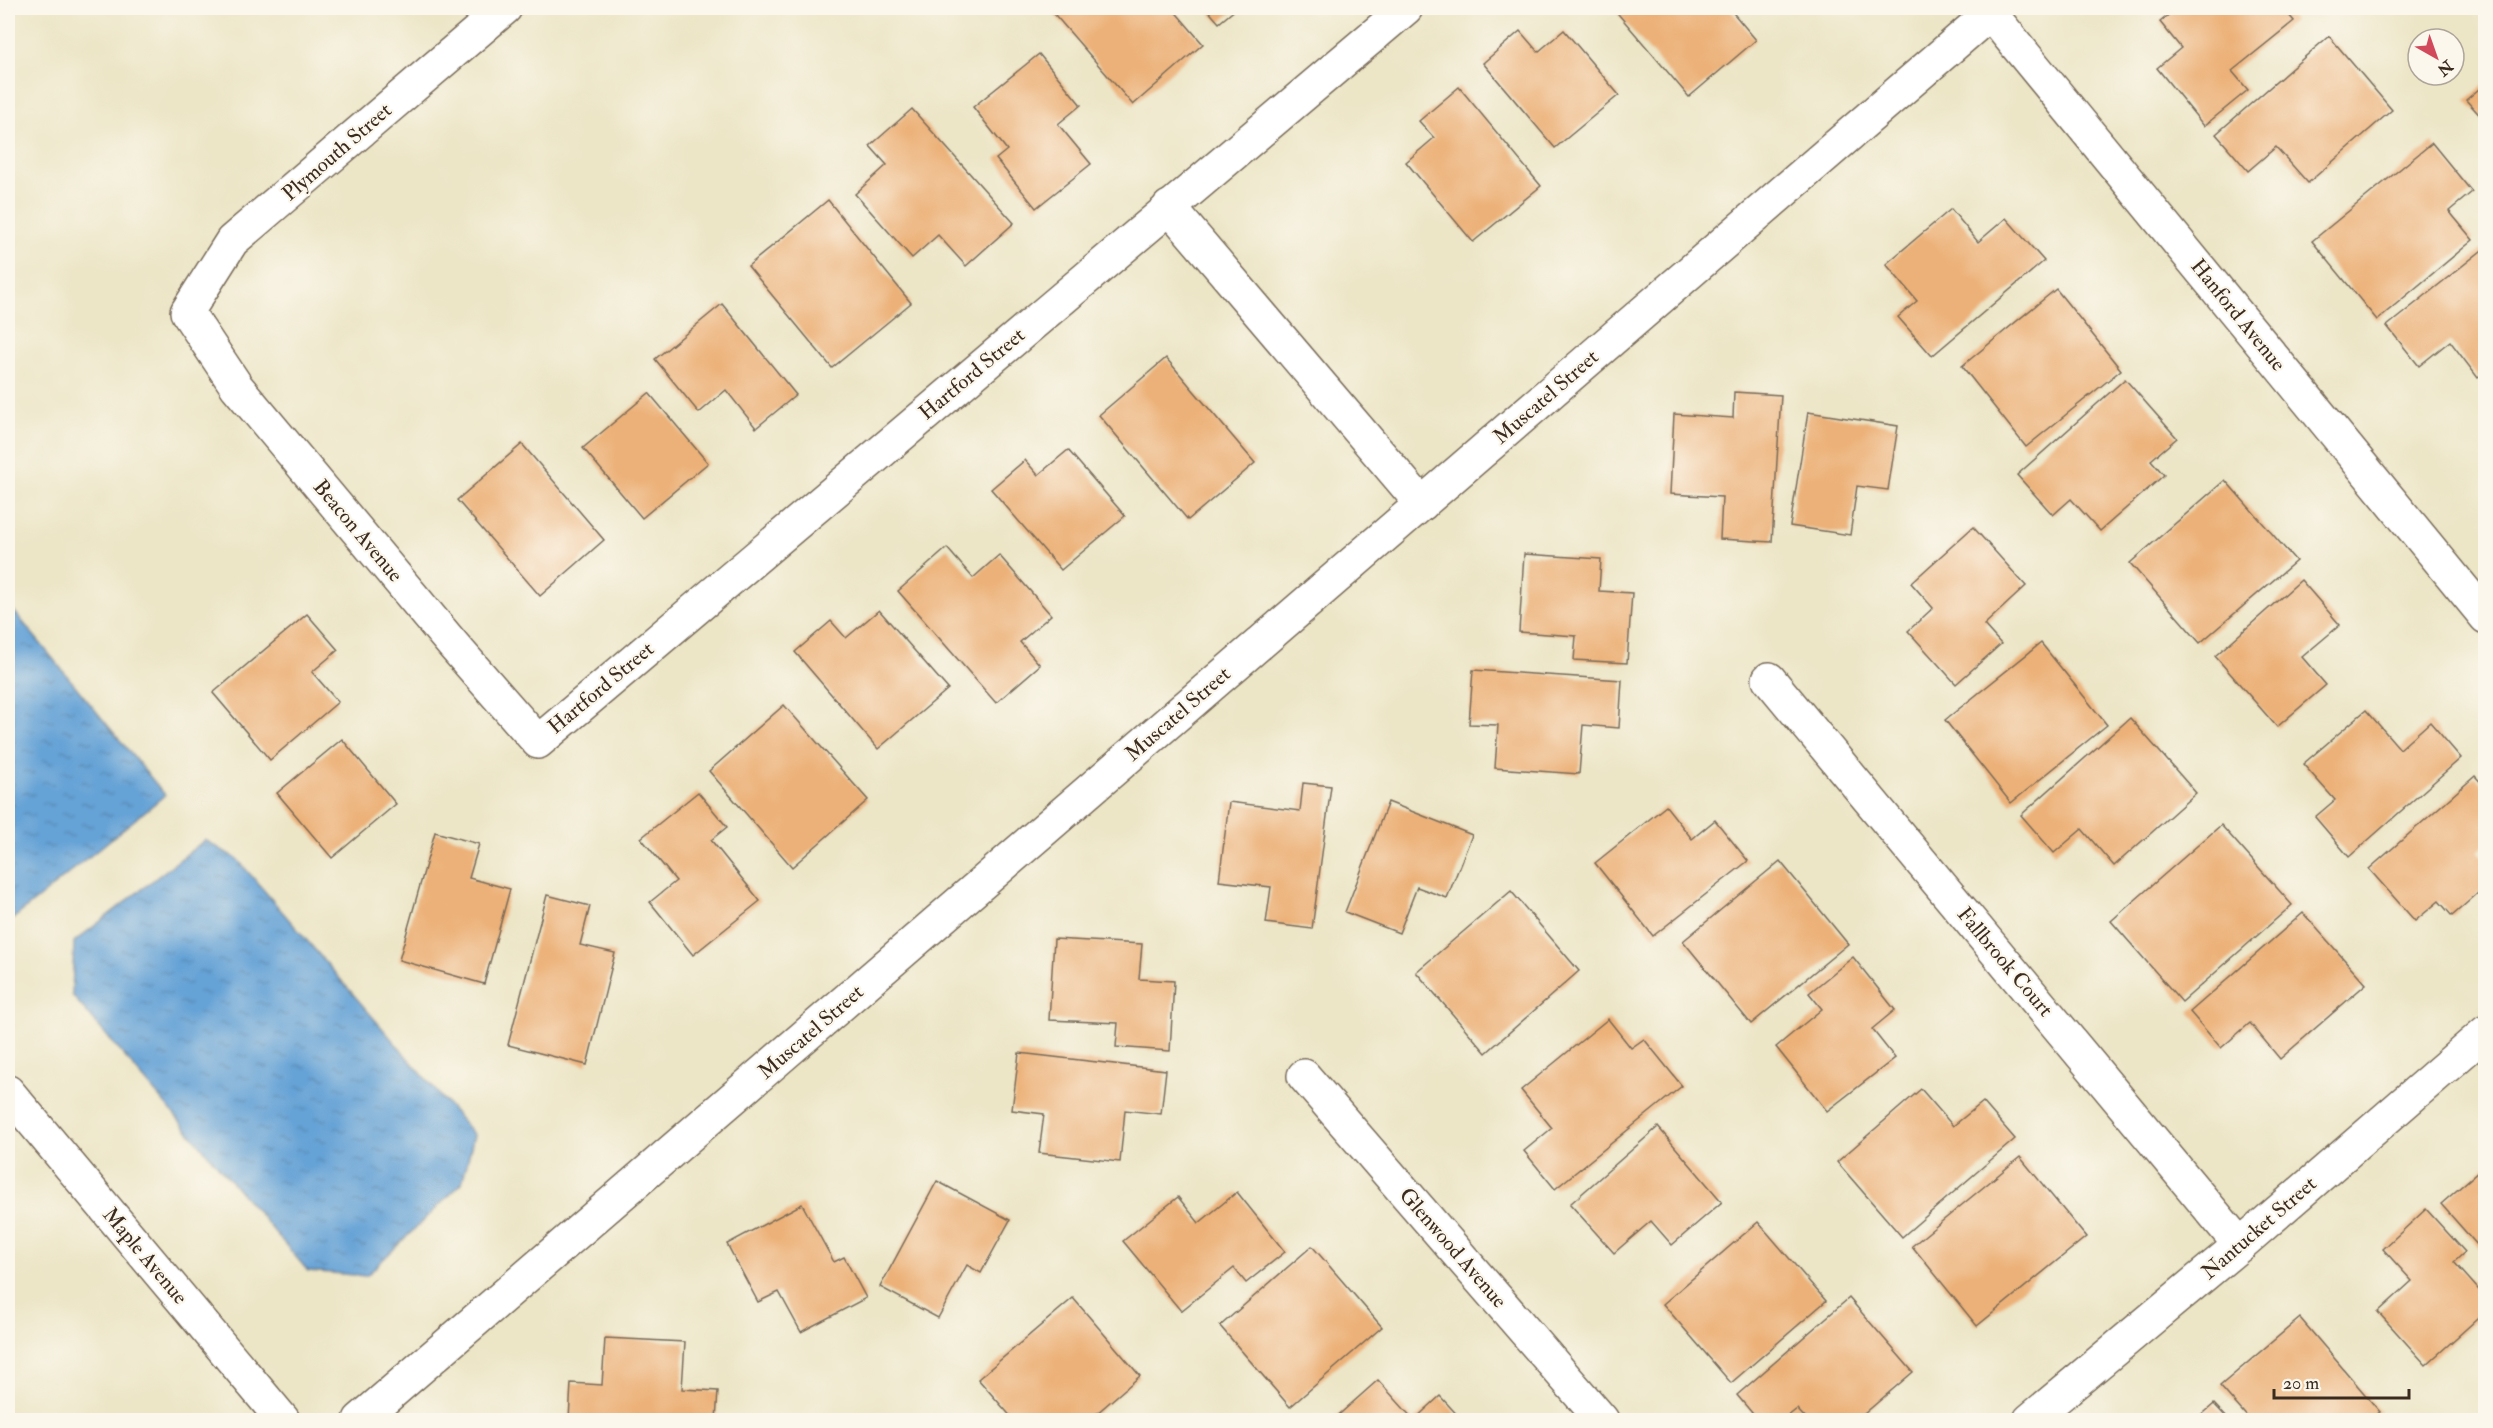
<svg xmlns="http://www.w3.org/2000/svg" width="2493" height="1428" font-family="'IM FELL Double Pica',serif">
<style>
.water{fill:url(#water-ripples);stroke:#50667a;stroke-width:1.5}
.building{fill:#ecb178}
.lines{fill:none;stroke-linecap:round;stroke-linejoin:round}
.minor-casing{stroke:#796b59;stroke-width:36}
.tertiary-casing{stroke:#796b59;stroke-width:36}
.minor{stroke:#fff;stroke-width:33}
.tertiary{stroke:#fff;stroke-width:33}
.labels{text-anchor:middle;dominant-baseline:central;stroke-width:4.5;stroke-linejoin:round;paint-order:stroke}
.street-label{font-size:21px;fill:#3b2a1e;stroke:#fbf7ec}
</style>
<defs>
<pattern id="water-ripples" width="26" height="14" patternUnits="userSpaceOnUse" patternTransform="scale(1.5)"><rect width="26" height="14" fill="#65a2d6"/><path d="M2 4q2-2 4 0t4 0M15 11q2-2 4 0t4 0" fill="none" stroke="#5484ad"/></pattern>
</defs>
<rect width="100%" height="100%" fill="#fbf7ec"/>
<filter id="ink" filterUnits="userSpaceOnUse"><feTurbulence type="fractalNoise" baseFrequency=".0167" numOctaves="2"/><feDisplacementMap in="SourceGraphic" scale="12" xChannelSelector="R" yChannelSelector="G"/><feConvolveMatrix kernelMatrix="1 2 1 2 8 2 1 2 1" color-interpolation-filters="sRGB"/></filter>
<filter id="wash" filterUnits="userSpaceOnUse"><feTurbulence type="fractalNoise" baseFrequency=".008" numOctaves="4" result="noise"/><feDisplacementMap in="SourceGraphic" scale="24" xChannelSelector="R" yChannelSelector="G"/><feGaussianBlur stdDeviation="1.35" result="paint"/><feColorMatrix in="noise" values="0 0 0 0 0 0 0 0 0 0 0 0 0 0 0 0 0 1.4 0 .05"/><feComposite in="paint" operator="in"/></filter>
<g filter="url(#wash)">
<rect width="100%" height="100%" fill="#ece5c6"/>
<!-- water -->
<g class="water">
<path d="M8,604L165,795L9,922L8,920Z"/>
<path d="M205,840L237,859L474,1135L462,1183L366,1276L308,1271L72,995L74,942Z"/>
</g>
<g id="blocks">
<!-- building -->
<g class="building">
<path d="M1049,8H1172L1203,44L1133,105Z"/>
<path d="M1206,8H1237L1219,23Z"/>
<path d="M1613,8H1729L1756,40L1689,97Z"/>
<path d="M2177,8H2283L2294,21L2232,71L2248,90L2204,126L2157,68L2181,48L2160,22Z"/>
<path d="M1564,30L1619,95L1555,148L1483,63L1520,31L1538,52Z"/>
<path d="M2329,36L2392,110L2308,183L2276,147L2248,171L2216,134Z"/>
<path d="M1039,54L1081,105L1058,124L1091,164L1036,208L996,159L1007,150L973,107Z"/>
<path d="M2486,83V122L2466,100Z"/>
<path d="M1459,87L1541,186L1473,242L1406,162L1434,138L1419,121Z"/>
<path d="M912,109L1014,223L966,266L938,235L912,258L855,194L887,165L870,146Z"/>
<path d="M2432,143L2472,192L2449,211L2473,240L2377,320L2312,241Z"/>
<path d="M828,200L911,303L832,368L748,266Z"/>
<path d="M1951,209L1978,242L2006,218L2044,261L1932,356L1898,317L1917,301L1886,264Z"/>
<path d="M2486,247V372L2478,378L2450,341L2419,366L2387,326Z"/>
<path d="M2056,289L2121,370L2026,447L1962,366Z"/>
<path d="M722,304L796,395L756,428L726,390L699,413L655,359Z"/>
<path d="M1166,358L1255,463L1188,520L1099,415Z"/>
<path d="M2125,379L2177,438L2151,460L2164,475L2100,531L2071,499L2053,515L2017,475Z"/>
<path d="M1734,392L1781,395L1772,542L1720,539L1722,497L1670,494L1674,414L1733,418Z"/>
<path d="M649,393L708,463L642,518L583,448Z"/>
<path d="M1808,412L1898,426L1888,490L1857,486L1850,535L1790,526Z"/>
<path d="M522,444L604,540L540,596L457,500Z"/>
<path d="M1068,450L1125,516L1061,570L991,489L1025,460L1038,475Z"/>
<path d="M2225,480L2296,561L2200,643L2130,563Z"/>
<path d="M1973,527L2026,586L1984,625L2001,644L1956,684L1908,631L1933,608L1911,583Z"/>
<path d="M947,548L973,578L999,555L1051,615L1020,642L1040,665L996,703L898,591Z"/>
<path d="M1524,554L1601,559L1599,591L1632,593L1627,663L1574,660L1576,636L1519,632Z"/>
<path d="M2301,580L2340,625L2302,657L2326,685L2277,727L2215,656Z"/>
<path d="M879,610L948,689L878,749L795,652L831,621L846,638Z"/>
<path d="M307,614L338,650L312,672L338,702L270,760L213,693Z"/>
<path d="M2041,643L2107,725L2011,803L1945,720Z"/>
<path d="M1473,670L1622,680L1619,728L1583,725L1579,774L1495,768L1498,725L1469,724Z"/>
<path d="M784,705L868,800L792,867L709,771Z"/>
<path d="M2366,710L2400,749L2430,722L2461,758L2349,857L2315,817L2335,800L2303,764Z"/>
<path d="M2130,718L2196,793L2114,866L2082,829L2054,853L2021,815Z"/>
<path d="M342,739L396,804L332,858L277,793Z"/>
<path d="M2475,776L2486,788V845L2478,851L2486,859V886L2452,916L2439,901L2415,921L2369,869Z"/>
<path d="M1303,783L1331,786L1312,929L1266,923L1271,887L1219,881L1229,802L1300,811Z"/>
<path d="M698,792L727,827L711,840L760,901L693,955L650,902L676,881L641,838Z"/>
<path d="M1388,802L1472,835L1447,898L1417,887L1399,933L1345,912Z"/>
<path d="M1666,806L1692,839L1715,820L1748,861L1653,936L1595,863Z"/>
<path d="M2221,825L2292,905L2182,1002L2111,921Z"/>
<path d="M435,832L479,844L469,878L510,889L484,984L399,960Z"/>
<path d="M1780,861L1848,944L1751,1024L1683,941Z"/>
<path d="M1511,891L1579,971L1486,1053L1416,972Z"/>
<path d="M547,895L590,906L580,945L615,953L587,1065L508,1045Z"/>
<path d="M2303,913L2366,984L2280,1059L2250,1023L2221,1048L2190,1012Z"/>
<path d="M1054,939L1142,944L1139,979L1174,981L1170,1051L1116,1047L1118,1023L1049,1020Z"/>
<path d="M1853,957L1895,1010L1872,1029L1895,1058L1827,1111L1776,1047L1822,1009L1809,993Z"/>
<path d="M1608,1019L1631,1048L1644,1039L1682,1086L1555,1189L1524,1151L1552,1128L1521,1090Z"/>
<path d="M1019,1053L1166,1070L1161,1114L1125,1110L1120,1162L1039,1153L1044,1114L1012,1110Z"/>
<path d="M1921,1089L1953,1126L1983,1102L2015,1139L1902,1237L1837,1162Z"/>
<path d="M1658,1127L1722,1202L1672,1245L1651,1221L1614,1253L1570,1204Z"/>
<path d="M2020,1157L2086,1237L1977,1326L1912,1246Z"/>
<path d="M2486,1165V1255L2441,1204Z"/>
<path d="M937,1181L1010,1220L981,1273L967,1265L938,1318L880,1287Z"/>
<path d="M1237,1192L1285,1252L1246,1283L1234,1268L1181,1311L1123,1241L1178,1197L1199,1223Z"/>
<path d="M802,1204L834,1262L844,1257L866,1298L801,1332L779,1292L758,1302L727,1244Z"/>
<path d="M2426,1209L2465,1252L2454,1262L2486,1298V1311L2426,1365L2378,1312L2412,1281L2383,1249Z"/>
<path d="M1758,1222L1826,1301L1731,1383L1663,1304Z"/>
<path d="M1312,1246L1382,1327L1290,1407L1220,1326Z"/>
<path d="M1073,1298L1140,1376L1089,1420H1014L978,1379Z"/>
<path d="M1849,1298L1913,1372L1857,1420H1807L1797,1409L1783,1420H1758L1737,1395Z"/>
<path d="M2300,1318L2380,1412L2370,1420H2250L2220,1386Z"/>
<path d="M605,1338L685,1342L682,1389L718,1391L716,1420H569L571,1383L602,1385Z"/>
<path d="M1378,1380L1414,1420L1440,1396L1462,1420H1333Z"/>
<path d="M2214,1404L2229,1420H2196Z"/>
<path d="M1126,1414L1131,1420H1117Z"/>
</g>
</g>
</g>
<g filter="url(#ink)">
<use href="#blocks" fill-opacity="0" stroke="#796b59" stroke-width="1.5"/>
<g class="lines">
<defs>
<g id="minor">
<path d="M505,8L232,241L187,312L237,387L454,646L538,742L1406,8"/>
<path d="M1990,13L2486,617"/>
<path d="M1169,207L1422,504"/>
<path d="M1769,679L2240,1245"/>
<path d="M1304,1076L1602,1420"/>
<path d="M2030,1420L2240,1245L2486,1032"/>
</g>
<g id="tertiary">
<path d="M8,1092L283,1420"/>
<path d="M360,1420L1996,8"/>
</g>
</defs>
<!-- minor casing -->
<use href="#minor" class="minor-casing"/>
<!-- tertiary casing -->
<use href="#tertiary" class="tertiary-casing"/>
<!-- minor -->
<use href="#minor" class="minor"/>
<!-- tertiary -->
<use href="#tertiary" class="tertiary"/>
</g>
</g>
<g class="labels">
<!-- street labels -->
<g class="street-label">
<text transform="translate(337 152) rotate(-41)">Plymouth Street</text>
<text transform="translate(2238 315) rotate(51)">Hanford Avenue</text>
<text transform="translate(972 374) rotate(-40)">Hartford Street</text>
<text transform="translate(1546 397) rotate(-41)">Muscatel Street</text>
<text transform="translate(358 531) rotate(50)">Beacon Avenue</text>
<text transform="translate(601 688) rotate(-40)">Hartford Street</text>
<text transform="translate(1178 714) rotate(-41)">Muscatel Street</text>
<text transform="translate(2005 962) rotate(50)">Fallbrook Court</text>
<text transform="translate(811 1032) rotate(-41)">Muscatel Street</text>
<text transform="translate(2259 1228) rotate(-41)">Nantucket Street</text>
<text transform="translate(1453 1248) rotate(49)">Glenwood Avenue</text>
<text transform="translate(145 1256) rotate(50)">Maple Avenue</text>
</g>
</g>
<!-- margin -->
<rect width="2493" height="1428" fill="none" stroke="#fbf7ec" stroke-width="30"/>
<!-- north arrow -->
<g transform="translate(2436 57) rotate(140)"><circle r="28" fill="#fbf7ec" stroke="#aea59a" stroke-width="1.5"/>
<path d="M0-4.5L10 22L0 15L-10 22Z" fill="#d1495b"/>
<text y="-9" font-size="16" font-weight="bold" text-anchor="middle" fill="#3b2a1e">N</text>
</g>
<!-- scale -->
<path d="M2274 1389v9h135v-9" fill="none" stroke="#3b2a1e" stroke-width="3"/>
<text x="2283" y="1389" font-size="18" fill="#3b2a1e" stroke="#fbf7ec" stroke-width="4.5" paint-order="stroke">20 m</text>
</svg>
